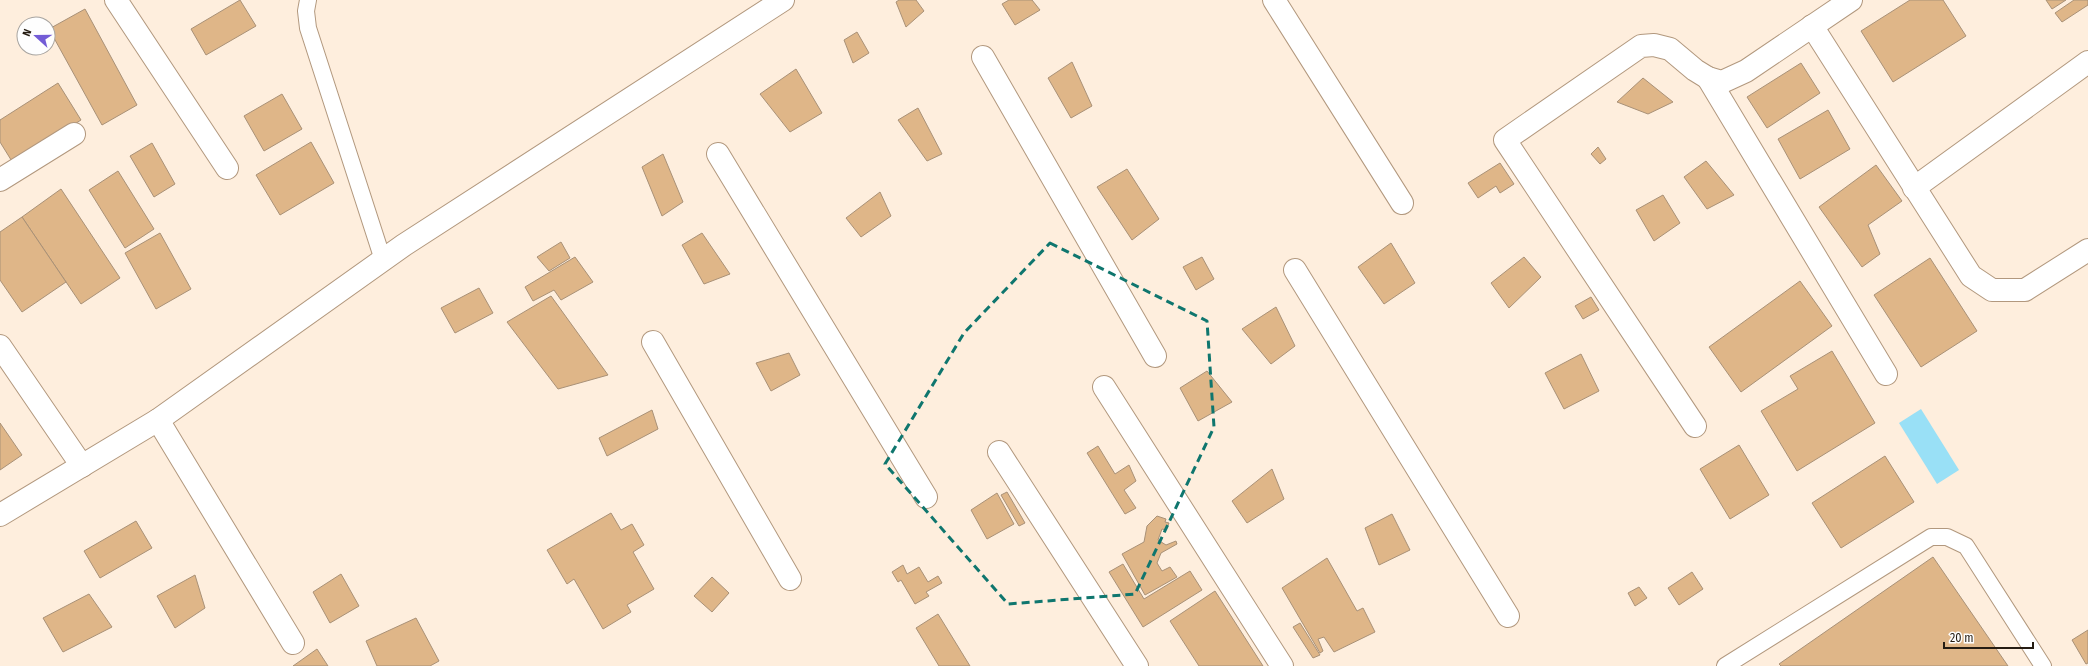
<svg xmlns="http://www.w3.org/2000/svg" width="2088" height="666" font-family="'Fira Sans Condensed',sans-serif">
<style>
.water{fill:#99e0f6}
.building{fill:#dfb688;stroke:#a99177}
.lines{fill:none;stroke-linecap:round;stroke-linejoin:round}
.lane-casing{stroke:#b2987e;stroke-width:18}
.street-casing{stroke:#b2987e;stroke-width:24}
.lane{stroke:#fff;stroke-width:16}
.street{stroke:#fff;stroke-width:22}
.marked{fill:none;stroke:#0f766e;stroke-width:3;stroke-dasharray:8 5;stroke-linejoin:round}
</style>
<rect width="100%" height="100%" fill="#feeedd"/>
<!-- water -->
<path class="water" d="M1921,409L1959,470L1937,484L1899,423Z"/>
<!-- building -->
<g class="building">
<path d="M240,0L256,26L206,55L191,29Z"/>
<path d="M899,0H916L924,11L906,27L896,2Z"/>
<path d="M1009,0H1032L1040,10L1015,25L1002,4Z"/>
<path d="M1910,0H1943L1966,36L1893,82L1861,31Z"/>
<path d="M2046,0H2066L2052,9Z"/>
<path d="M2074,0H2088V5L2062,22L2055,13Z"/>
<path d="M85,9L137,105L102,125L49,29Z"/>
<path d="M857,32L869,53L853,63L844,40Z"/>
<path d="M1072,62L1092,106L1071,118L1048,78Z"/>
<path d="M1801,63L1820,93L1767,128L1747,97Z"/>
<path d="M796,69L822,113L790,132L760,94Z"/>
<path d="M1643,78L1673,102L1648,114L1617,102Z"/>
<path d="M58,83L81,120L13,163L0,142V120Z"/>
<path d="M282,94L302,129L264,151L244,116Z"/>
<path d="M918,108L942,154L927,161L898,120Z"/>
<path d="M1828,110L1850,149L1800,179L1778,139Z"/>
<path d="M311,142L334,183L280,215L256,175Z"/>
<path d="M152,143L175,184L154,197L130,156Z"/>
<path d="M1598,147L1606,159L1600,164L1591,154Z"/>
<path d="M663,154L683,202L662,216L642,167Z"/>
<path d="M1706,161L1734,195L1707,209L1684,177Z"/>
<path d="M1500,163L1514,184L1500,193L1496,186L1478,198L1468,183Z"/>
<path d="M1876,165L1902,201L1868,225L1880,254L1862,267L1819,207Z"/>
<path d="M1127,169L1159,219L1132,240L1097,187Z"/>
<path d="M118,171L154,229L125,248L89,190Z"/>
<path d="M61,189L120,278L81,304L22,217Z"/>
<path d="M880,192L891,216L861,237L846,218Z"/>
<path d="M1663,195L1680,223L1654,241L1636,210Z"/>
<path d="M22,217L66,282L22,312L0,280V232Z"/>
<path d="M160,233L191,289L156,309L125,253Z"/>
<path d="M702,233L730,274L704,284L682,245Z"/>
<path d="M561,242L570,258L549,271L537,257Z"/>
<path d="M1391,243L1415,283L1384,304L1358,267Z"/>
<path d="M575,257L593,282L561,300L554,290L533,301L525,287Z"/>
<path d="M1202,257L1214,279L1196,290L1183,267Z"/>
<path d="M1524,257L1541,277L1509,308L1491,283Z"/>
<path d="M1930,258L1977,331L1921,367L1874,295Z"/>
<path d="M1800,281L1832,326L1741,392L1709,347Z"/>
<path d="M479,288L493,313L455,333L441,308Z"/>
<path d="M551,296L608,375L558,389L507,322Z"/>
<path d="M1591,297L1599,310L1583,319L1575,306Z"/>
<path d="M1276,307L1295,346L1271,364L1242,329Z"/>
<path d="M1832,351L1875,423L1797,471L1761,411L1798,389L1790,376Z"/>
<path d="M789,353L800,375L771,391L756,363Z"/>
<path d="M1581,354L1599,391L1564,409L1545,373Z"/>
<path d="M1207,371L1232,402L1198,421L1180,388Z"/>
<path d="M652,410L658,429L607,456L599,438Z"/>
<path d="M0,423L22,455L0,470Z"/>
<path d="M1739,445L1769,495L1730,519L1700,469Z"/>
<path d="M1098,446L1115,474L1129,465L1136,481L1124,490L1136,508L1125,514L1087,453Z"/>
<path d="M1885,456L1914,502L1841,548L1812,503Z"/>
<path d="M1272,469L1284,499L1247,523L1232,501Z"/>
<path d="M1007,492L1025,523L1019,526L1001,495Z"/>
<path d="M997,493L1014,524L987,539L971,510Z"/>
<path d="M611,513L621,530L632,524L644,545L633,552L654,589L627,605L631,612L603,629L574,579L567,584L547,550Z"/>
<path d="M1392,514L1410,550L1379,565L1365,528Z"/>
<path d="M1157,516L1166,519L1165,522L1169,523L1166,530L1162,529L1158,540L1166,545L1176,541L1177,544L1161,553L1157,563L1162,571L1170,567L1177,577L1145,595L1122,554L1144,542L1147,526Z"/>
<path d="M136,521L152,548L100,578L84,551Z"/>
<path d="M1933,557L2008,666H1781L1779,664Z"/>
<path d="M1327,558L1357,611L1363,608L1375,632L1334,652L1324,637L1318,639L1323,651L1320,653L1282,588Z"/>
<path d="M1123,564L1144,599L1190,571L1202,590L1143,627L1109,572Z"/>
<path d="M903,565L907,574L919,567L928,582L938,576L942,583L926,592L929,596L915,604L901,580L898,582L892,572Z"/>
<path d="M1692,572L1703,589L1679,605L1668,588Z"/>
<path d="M341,574L359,606L330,623L313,592Z"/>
<path d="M195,575L205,608L175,628L157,596Z"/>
<path d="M712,577L729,593L712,612L694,596Z"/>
<path d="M1639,587L1647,598L1635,606L1628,593Z"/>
<path d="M1215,591L1263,666H1199L1170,621Z"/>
<path d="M89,594L112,627L63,652L43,618Z"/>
<path d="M938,614L970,666H939L916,628Z"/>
<path d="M416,618L439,661L430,666H377L366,641Z"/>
<path d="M1300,623L1320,655L1313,658L1293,627Z"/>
<path d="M2088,630V663L2086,664L2072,640Z"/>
<path d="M317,649L328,666H293Z"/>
</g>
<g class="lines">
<defs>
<g id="lane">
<path d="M308,0L306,11L308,28L383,260"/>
<path d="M1725,666L1931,537H1947L1966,546L2043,666"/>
</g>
<g id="street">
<path d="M116,0L227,168"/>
<path d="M1274,0L1402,203"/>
<path d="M1812,26L1971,276L1992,290H2025L2088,250"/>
<path d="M983,57L1155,356"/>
<path d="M1708,78L1886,374"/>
<path d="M718,154L926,497"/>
<path d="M0,180L74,134"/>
<path d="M1914,188L2088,62"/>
<path d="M1295,270L1508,616"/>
<path d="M653,342L790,579"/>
<path d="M0,346L82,466"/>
<path d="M1104,387L1282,666"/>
<path d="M158,420L293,643"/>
<path d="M1695,426L1505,140L1641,46L1654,45L1670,49L1695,70L1708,78L1722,82L1746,71L1851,0"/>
<path d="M999,452L1137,666"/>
<path d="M0,515L158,420L404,245L783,0"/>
</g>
</defs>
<!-- lane casing -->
<use href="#lane" class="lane-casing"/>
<!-- street casing -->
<use href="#street" class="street-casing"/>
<!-- lane -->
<use href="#lane" class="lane"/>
<!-- street -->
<use href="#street" class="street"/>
</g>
<!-- marked area -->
<path class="marked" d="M1050,243L1207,321L1214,427L1135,594L1008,604L885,464L964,333Z"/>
<!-- north arrow -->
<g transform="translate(36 36) rotate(291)"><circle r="19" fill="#fefefe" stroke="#a7a4a0"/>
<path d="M0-3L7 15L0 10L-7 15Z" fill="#735cd6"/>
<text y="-6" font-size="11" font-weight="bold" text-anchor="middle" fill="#251c12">N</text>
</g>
<!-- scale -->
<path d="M1944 642v6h89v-6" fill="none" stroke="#251c12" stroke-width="2"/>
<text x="1950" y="642" font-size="12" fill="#251c12" stroke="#fefefe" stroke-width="3" paint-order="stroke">20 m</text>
</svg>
